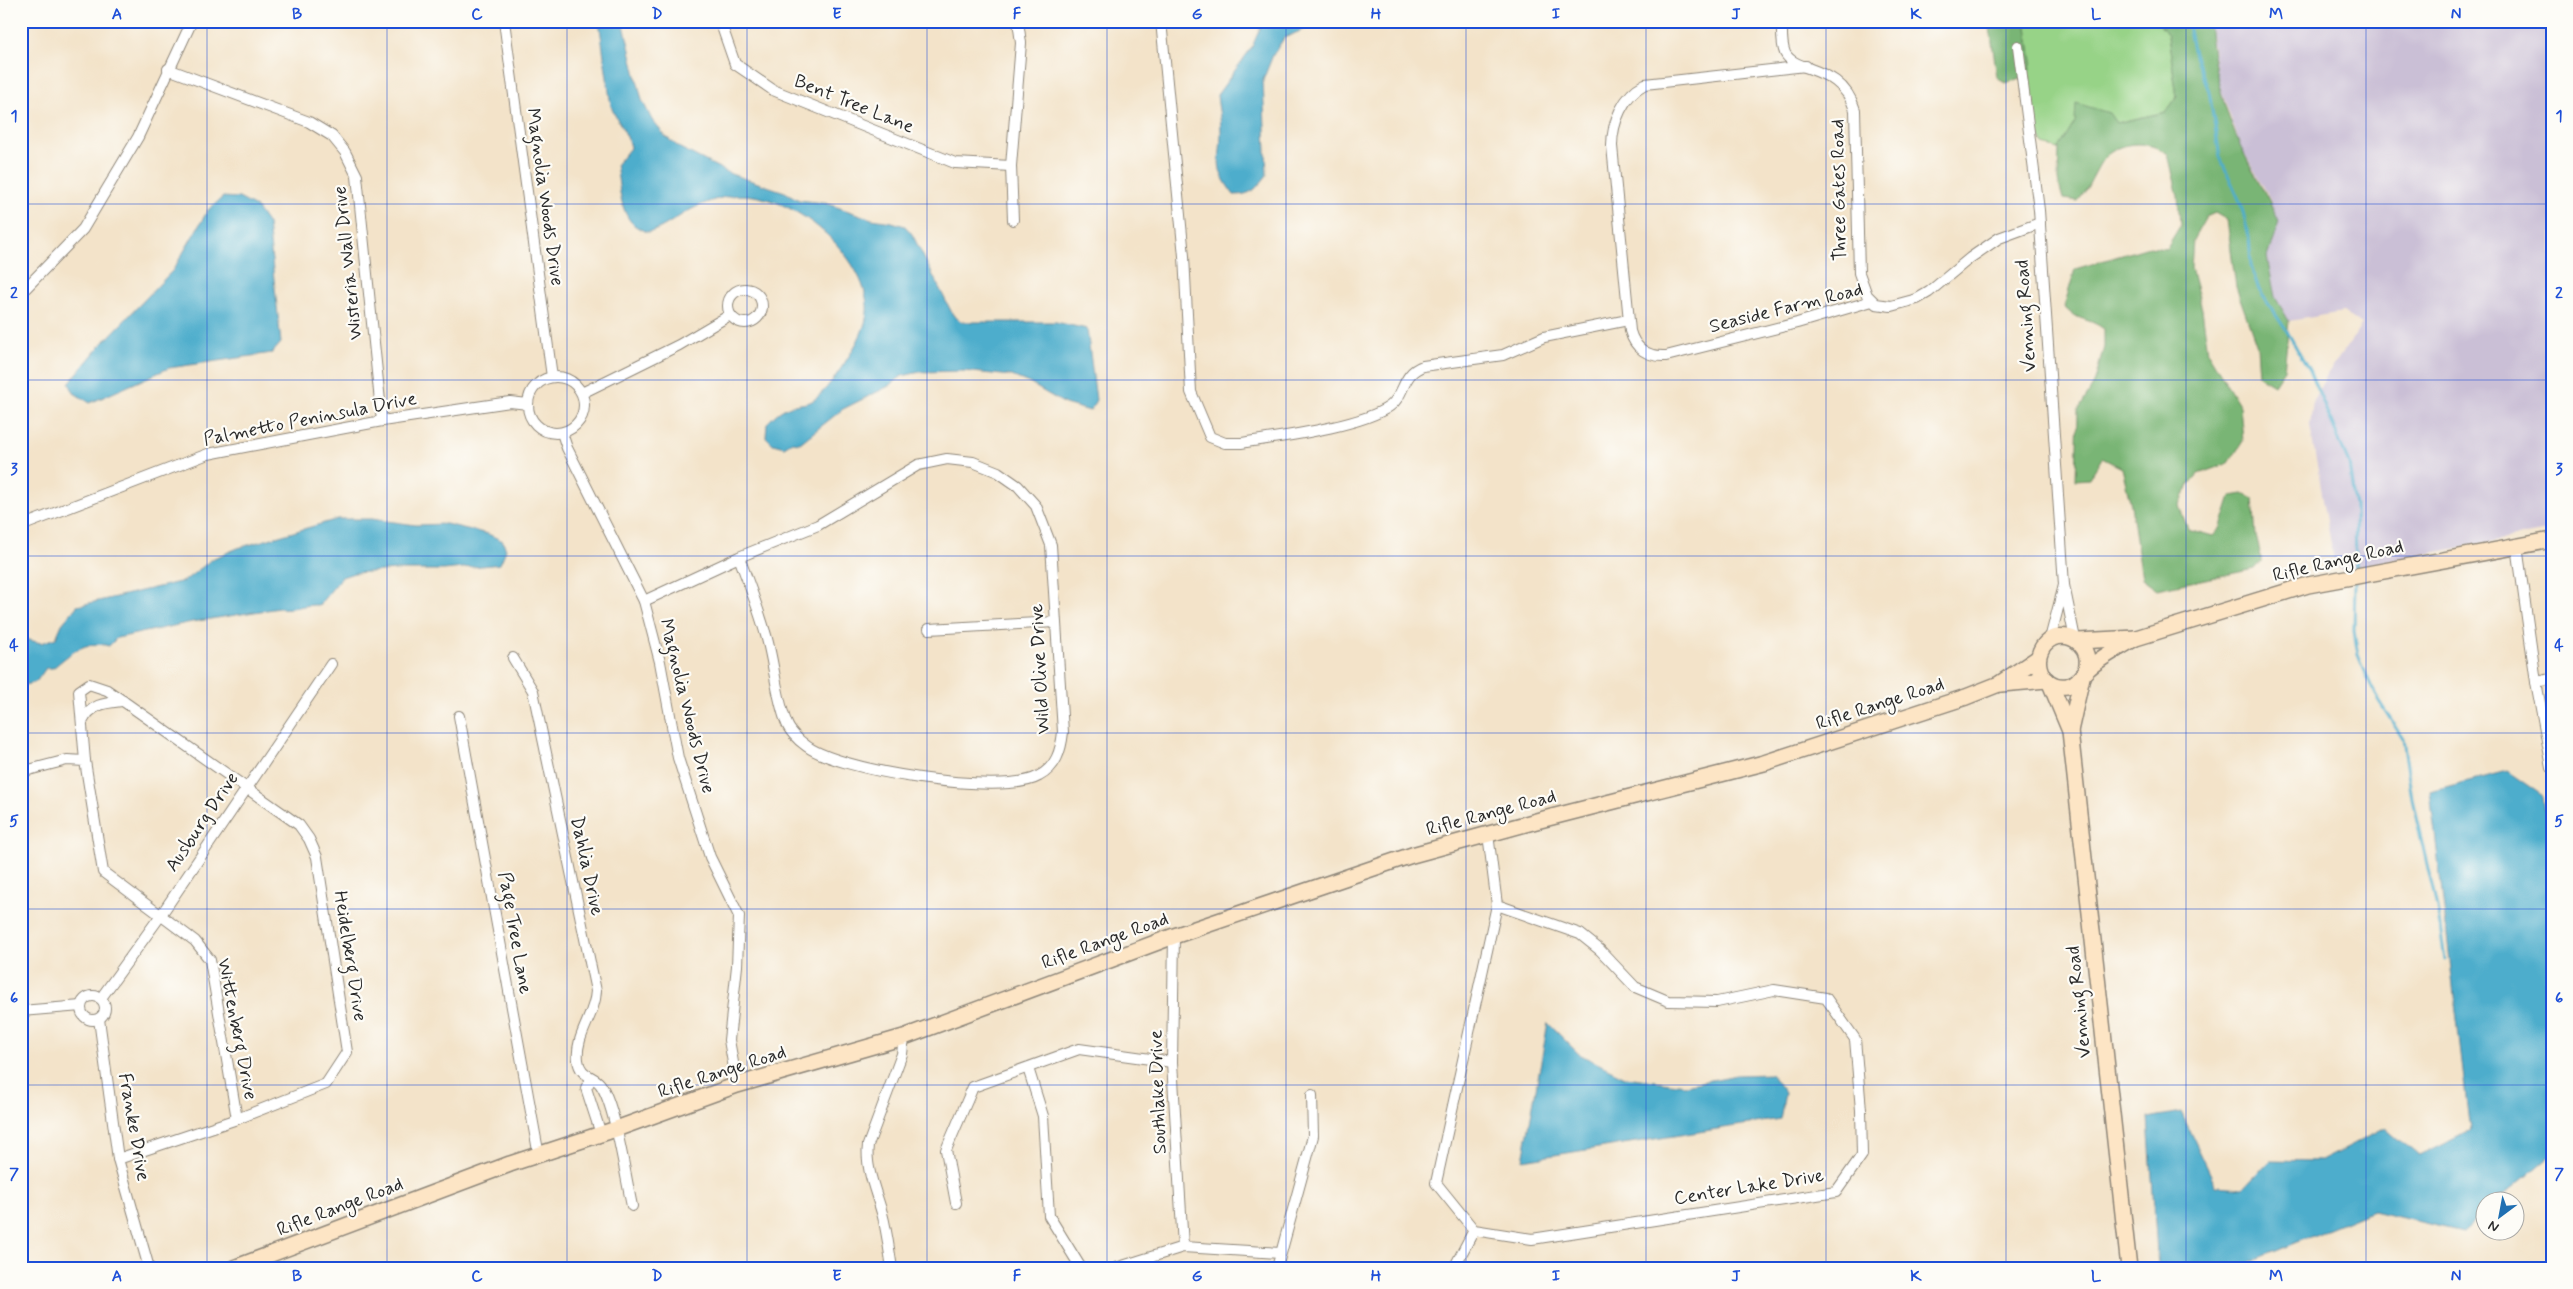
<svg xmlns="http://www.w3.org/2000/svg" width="2573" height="1289" font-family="Mynerve,sans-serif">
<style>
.industrial{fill:#cabfd6}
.green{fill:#97d387;stroke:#617f59}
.forest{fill:#79b574;stroke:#527050}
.water{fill:#4dadcc;stroke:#3c6c7c}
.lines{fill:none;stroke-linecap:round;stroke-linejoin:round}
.stream{stroke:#4dadcc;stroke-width:3}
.minor-casing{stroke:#8f877a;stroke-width:12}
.secondary-casing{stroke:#8f877a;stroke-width:18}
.minor{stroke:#fff;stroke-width:10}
.secondary{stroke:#fde5c5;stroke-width:15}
.grid{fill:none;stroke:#1d4ed8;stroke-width:1;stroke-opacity:0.55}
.labels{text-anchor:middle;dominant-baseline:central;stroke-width:4.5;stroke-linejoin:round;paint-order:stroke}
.street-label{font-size:19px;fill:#2b2b2b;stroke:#fdfcf7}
.neatline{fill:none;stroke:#1d4ed8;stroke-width:2}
.grid-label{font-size:16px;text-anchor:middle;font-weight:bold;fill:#1d4ed8}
</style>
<rect width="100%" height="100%" fill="#fdfcf7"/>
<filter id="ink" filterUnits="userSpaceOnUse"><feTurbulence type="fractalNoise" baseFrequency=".02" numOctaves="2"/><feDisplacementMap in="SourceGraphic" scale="10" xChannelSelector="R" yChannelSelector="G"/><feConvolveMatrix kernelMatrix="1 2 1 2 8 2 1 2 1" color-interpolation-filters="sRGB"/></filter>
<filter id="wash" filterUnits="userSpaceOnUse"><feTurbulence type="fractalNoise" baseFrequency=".0096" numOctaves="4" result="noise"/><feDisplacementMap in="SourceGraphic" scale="20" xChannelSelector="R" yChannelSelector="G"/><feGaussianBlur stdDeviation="1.12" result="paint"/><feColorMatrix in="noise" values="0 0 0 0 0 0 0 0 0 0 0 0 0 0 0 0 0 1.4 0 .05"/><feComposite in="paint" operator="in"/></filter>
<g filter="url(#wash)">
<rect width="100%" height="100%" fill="#f3e3c9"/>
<!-- industrial -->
<path class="industrial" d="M2209,21H2552V530L2342,570L2335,566L2310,426L2313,400L2328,373L2362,325L2343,312L2289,321L2275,297L2267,257L2279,222L2267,193L2241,147L2218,81Z"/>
<!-- green -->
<path class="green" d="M2026,21H2157L2168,35L2177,97L2166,112L2116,123L2075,122L2059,149L2044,145L2033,124L2027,76L2032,62Z"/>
<!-- forest -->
<g class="forest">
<path d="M1989,21H2026L2032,62L2027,76L2006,83L1997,77Z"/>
<path d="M2157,21H2209C2212,64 2223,108 2241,147C2253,173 2268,195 2279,222L2267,257L2275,297L2289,321L2284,370L2274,385L2259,376L2257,346L2236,287L2227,220L2215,213L2206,217L2193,240L2191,268L2202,309L2208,353L2240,406L2243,441L2229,463L2198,474L2189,485L2179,506L2188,529L2213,536L2221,527L2231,496L2243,494L2253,499L2256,536L2262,560L2254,569L2157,589L2142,578L2131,505L2122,468L2102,458L2089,479L2076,480L2078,411L2094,384L2104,347V329C2088,317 2078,322 2064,307L2075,269L2149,247L2166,249L2180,226L2178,196L2168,154C2149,141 2126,140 2107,155C2098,162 2089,189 2078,201L2063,199L2058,181L2059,148L2075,122L2076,103L2109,113L2116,123L2166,112L2177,97L2168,35Z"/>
</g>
<!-- water -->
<g class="water">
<path d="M599,21H623L642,100L652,120L666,137L680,148L731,174L785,192L799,200L825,203L872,219L892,222L905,226L912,234L953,315L962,322H1056L1087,329L1096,400L1090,411L1065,404L1029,383L1012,376L963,371L920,372L902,376L889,386L843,409L800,443L792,442L784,447L773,444L766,437L767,423C774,416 781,409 791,406C797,404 804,404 810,402C825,396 852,353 859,338C864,328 868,316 867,305C863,251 785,187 731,196C718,198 704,203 692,209C681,214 659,232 648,232C646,232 644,230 641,229C619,221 620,184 616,165L630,148C628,132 616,121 611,106Z"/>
<path d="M1263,21H1305V29L1284,38L1273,55L1263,80L1267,175C1256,189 1252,195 1234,195C1212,166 1221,163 1221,131C1221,119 1218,107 1217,95L1252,47Z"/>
<path d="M223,197L239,198L256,207L268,224L281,343L272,353L169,368L90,403L74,393L69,383L98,348L173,270L208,210Z"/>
<path d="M338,519H372L416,525L446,524L488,534L503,541L506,550L500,564L444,570H397L354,573L342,577L319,605C305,604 292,610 279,608L192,622L117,638L109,646C85,639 70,654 53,668H46L36,682L21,686V638L41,643L56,638L62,624L77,606L184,581L214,558L238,548Z"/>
<path d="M2507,771L2543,796L2552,874V1154L2497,1201L2486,1202L2485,1212L2463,1232L2373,1211L2235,1268H2158L2148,1118L2181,1112L2216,1186L2244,1188L2270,1160L2321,1161L2386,1128L2419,1156L2470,1131L2430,791Z"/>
<path d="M1548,1023L1579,1054L1625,1077L1685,1085L1737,1075L1771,1074L1785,1093L1780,1119L1523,1160Z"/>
</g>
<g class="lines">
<!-- stream -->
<g class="stream">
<path d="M2187,21L2194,54L2209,91L2220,157L2241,204L2249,236L2251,266L2259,290L2288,333L2310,372L2349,464L2355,507L2356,572"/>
<path d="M2355,580L2354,631L2358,655L2375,695L2403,739L2412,799L2437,908L2445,959"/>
</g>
</g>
</g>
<g filter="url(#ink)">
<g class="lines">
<defs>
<g id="minor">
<path d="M504,21L552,377"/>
<path d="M720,21L735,64L773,90L955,163L1011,166"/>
<path d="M1161,21L1184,256L1191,392L1210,437L1225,443H1241C1278,437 1361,427 1390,406C1406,394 1401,374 1423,366L1503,355L1544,337L1628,320"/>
<path d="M1782,21C1782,31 1781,44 1785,53C1796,74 1841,64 1855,110L1859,273L1867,295L1876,304L1891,306L1917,299L1929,292L1970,258L1999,238L2040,223"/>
<path d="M2018,46L2039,210L2064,585"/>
<path d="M1806,66L1645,84C1623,95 1612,123 1612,146L1630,331C1635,349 1648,357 1666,356L1797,323L1872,301"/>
<path d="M168,69L309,122L332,136L345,152L357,176L382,421"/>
<path d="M1013,220L1011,166L1021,43L1018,21"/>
<circle cx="745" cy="306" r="17"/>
<path d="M21,293L83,229L138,137L192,21"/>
<circle cx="556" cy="405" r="28"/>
<path d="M582,393L679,345L730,315"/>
<path d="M562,433L567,448L644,601L660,662L678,758L710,857L739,916L737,966L729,1040L737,1085"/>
<path d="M21,526L208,454L382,421L510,402L528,404"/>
<path d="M2517,546L2536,682L2552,767"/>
<path d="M644,601L739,557L818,525L918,465L947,459L973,462L998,472L1018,486L1036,506L1051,545L1063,732C1061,751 1056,767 1039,776C1004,797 834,771 804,744C798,740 789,730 787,724C776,699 774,659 765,632C758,607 748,582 739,557"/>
<path d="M929,629L1055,622"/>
<path d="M2050,639L2064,585L2075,639"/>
<path d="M513,658L533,691L596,991C595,1016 575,1035 578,1060C580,1077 593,1075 600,1084C615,1103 626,1180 632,1206"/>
<path d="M2536,682L2552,679"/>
<path d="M459,716L539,1156"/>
<path d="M82,722C91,704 104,703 123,701"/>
<path d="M85,761L79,691L89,684L107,690L123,701L299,825L309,839L317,857L347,1052L326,1084L237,1119L118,1159"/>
<path d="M21,772L67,760L85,761L103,872L195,941L210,960L237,1119"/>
<path d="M1488,834L1497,905L1436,1183L1474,1230L1532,1239L1836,1192L1862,1155L1861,1110L1855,1039L1826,998L1774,990L1717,1002L1668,1001L1635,987L1600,950L1580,934L1497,905"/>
<path d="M1174,936L1172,1062L1183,1247"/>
<circle cx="93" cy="1008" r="12"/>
<path d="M101,998L161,915L331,664"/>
<path d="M21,1011L81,1006"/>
<path d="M99,1019L118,1159L149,1268"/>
<path d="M1028,1068L1043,1116L1049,1216L1081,1268"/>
<path d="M591,1079L586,1088L601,1134"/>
<path d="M956,1203L946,1150L973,1087L1079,1049L1172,1062"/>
<path d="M892,1268C889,1250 887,1231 882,1213C876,1191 865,1168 868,1145L902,1054L904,1037"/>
<path d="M1116,1268L1183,1247L1280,1253"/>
<path d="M1277,1268L1313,1136L1312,1095"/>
<path d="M1454,1268L1474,1230"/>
</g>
<g id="secondary">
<path d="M2078,641L2136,638L2308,585L2552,540"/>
<path d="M2086,670C2092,649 2074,631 2053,638C2028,650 2037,690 2067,686C2078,684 2080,676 2087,670C2100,657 2120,648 2135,638"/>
<path d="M2050,683L2070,731L2129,1268"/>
<path d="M2001,684L2047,680"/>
<path d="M2070,731L2082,677"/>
<path d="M234,1268L510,1164L616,1129L737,1085L904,1037L1174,936L1412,855L1540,820L1764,763L1966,697L1999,684L2038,658"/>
</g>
</defs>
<!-- minor casing -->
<use href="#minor" class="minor-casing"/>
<!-- secondary casing -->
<use href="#secondary" class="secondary-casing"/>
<!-- minor -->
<use href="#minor" class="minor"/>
<!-- secondary -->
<use href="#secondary" class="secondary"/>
</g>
</g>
<!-- grid -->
<path class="grid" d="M207,21V1268M387,21V1268M567,21V1268M747,21V1268M927,21V1268M1107,21V1268M1286,21V1268M1466,21V1268M1646,21V1268M1826,21V1268M2006,21V1268M2186,21V1268M2366,21V1268M21,204H2552M21,380H2552M21,556H2552M21,733H2552M21,909H2552M21,1085H2552"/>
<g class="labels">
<!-- street labels -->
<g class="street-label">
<text transform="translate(854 104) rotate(22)">Bent Tree Lane</text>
<text transform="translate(1839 190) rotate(-91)">Three Gates Road</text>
<text transform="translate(545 197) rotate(82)">Magnolia Woods Drive</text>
<text transform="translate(348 263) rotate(-96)">Wisteria Wall Drive</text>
<text transform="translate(1786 308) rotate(-14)">Seaside Farm Road</text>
<text transform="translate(2026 316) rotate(-94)">Venning Road</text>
<text transform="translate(310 419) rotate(-11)">Palmetto Peninsula Drive</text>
<text transform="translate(2338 561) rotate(-13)">Rifle Range Road</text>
<text transform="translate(1040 669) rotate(-93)">Wild Olive Drive</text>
<text transform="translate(1880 704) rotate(-18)">Rifle Range Road</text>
<text transform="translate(687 706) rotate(76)">Magnolia Woods Drive</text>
<text transform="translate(1491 813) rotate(-15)">Rifle Range Road</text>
<text transform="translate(202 822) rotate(-56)">Ausburg Drive</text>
<text transform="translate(587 866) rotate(78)">Dahlia Drive</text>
<text transform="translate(515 933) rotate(80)">Page Tree Lane</text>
<text transform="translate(1105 941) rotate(-20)">Rifle Range Road</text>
<text transform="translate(350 956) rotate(81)">Heidelberg Drive</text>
<text transform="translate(2079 1002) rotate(-96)">Venning Road</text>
<text transform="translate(237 1029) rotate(79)">Wittenberg Drive</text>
<text transform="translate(722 1072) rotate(-18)">Rifle Range Road</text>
<text transform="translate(1158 1092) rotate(-92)">Southlake Drive</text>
<text transform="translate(134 1127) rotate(80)">Franke Drive</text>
<text transform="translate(1749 1187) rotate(-9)">Center Lake Drive</text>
<text transform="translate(340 1207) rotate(-21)">Rifle Range Road</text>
</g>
</g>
<!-- margin -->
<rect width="2573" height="1289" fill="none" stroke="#fdfcf7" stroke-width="55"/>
<!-- north arrow -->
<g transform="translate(2500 1216) rotate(212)"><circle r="24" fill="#fdfcf7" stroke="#a9a8a5"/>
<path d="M0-4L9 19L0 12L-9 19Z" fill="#1f6fb2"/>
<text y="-8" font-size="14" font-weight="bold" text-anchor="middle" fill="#2b2b2b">N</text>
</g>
<rect x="28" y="28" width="2518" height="1234" class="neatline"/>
<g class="grid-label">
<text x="117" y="19">A</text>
<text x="297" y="19">B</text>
<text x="477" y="19">C</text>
<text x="657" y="19">D</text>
<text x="837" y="19">E</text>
<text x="1017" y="19">F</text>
<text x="1197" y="19">G</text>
<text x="1376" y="19">H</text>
<text x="1556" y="19">I</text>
<text x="1736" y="19">J</text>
<text x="1916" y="19">K</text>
<text x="2096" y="19">L</text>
<text x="2276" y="19">M</text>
<text x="2456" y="19">N</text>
<text x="14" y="121">1</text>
<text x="2559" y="121">1</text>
<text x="14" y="298">2</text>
<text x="2559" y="298">2</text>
<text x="14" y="474">3</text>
<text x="2559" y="474">3</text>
<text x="14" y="650">4</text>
<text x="2559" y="650">4</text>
<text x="14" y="826">5</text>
<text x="2559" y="826">5</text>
<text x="14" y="1003">6</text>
<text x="2559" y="1003">6</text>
<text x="14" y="1179">7</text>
<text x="2559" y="1179">7</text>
<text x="117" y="1281">A</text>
<text x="297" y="1281">B</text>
<text x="477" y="1281">C</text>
<text x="657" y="1281">D</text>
<text x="837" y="1281">E</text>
<text x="1017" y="1281">F</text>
<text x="1197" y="1281">G</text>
<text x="1376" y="1281">H</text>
<text x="1556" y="1281">I</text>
<text x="1736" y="1281">J</text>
<text x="1916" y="1281">K</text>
<text x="2096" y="1281">L</text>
<text x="2276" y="1281">M</text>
<text x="2456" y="1281">N</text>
</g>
</svg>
